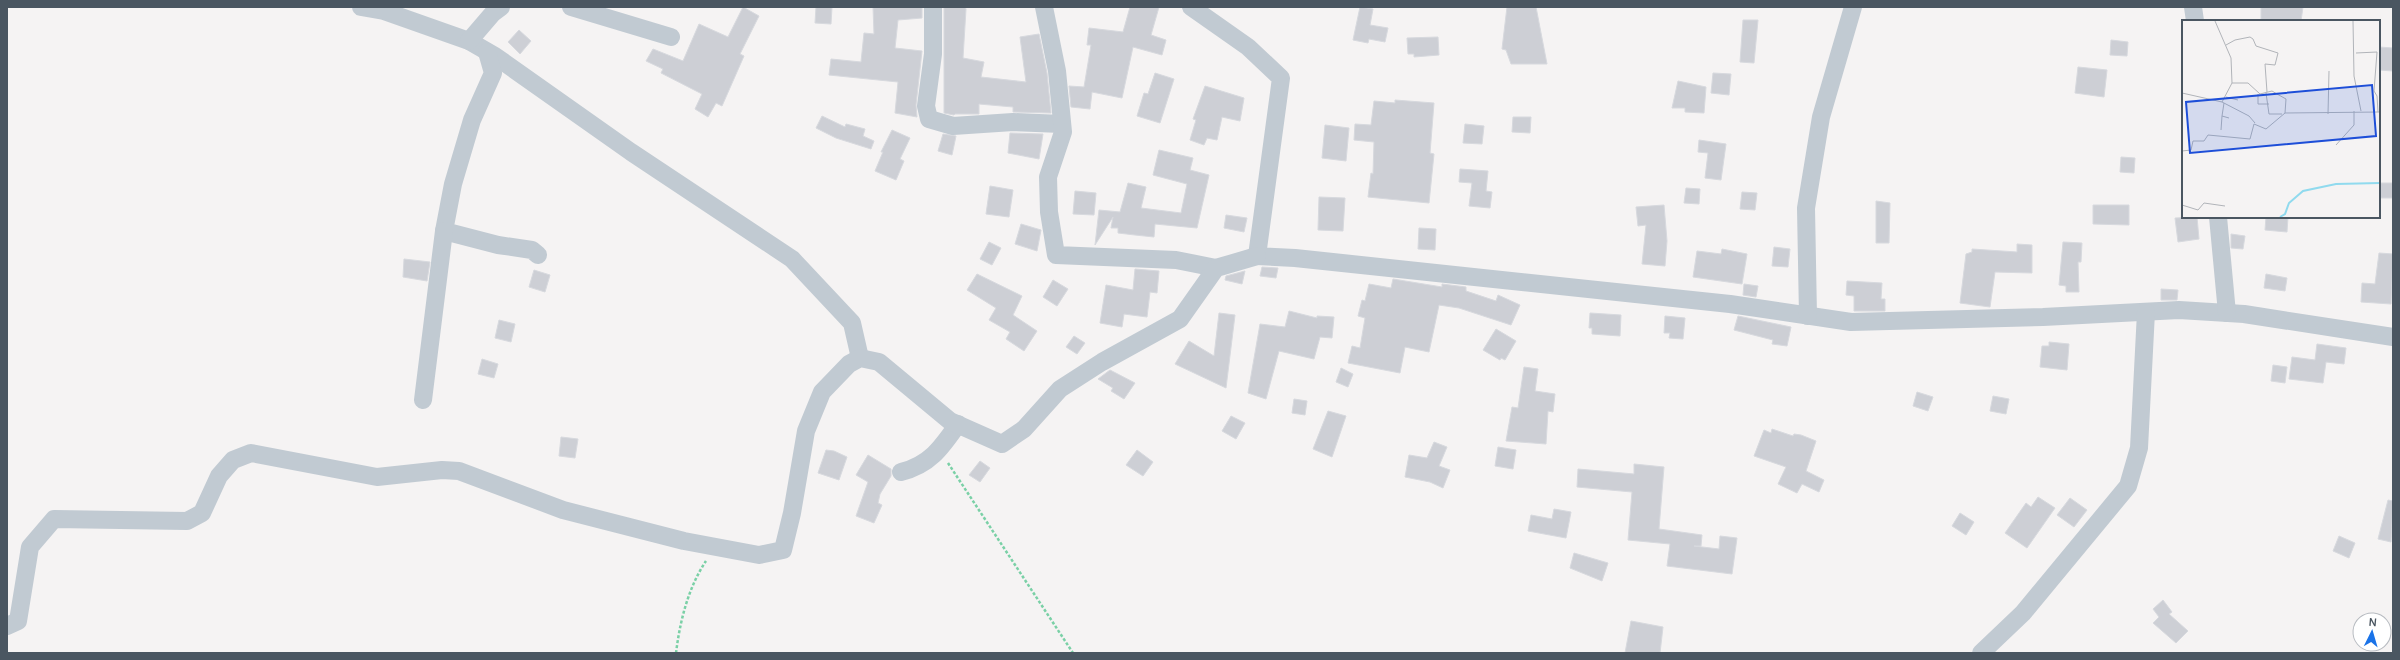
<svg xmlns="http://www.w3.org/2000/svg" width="2400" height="660" font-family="Manrope,sans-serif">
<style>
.building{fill:#cdcfd5;stroke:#d7d9de}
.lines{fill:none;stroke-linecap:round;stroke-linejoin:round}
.path{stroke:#7ad0a6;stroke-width:2.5;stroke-dasharray:3 2;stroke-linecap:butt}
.minor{stroke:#c1cad2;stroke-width:18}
.inset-river{fill:none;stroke:#90daee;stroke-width:2}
.inset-road{fill:none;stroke:#b1b4b9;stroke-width:1}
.view{fill:#1d4ed8;fill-opacity:0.15;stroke:#1d4ed8;stroke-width:2}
.inset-edge{fill:none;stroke:#4a5661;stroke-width:2}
</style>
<rect width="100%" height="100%" fill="#f5f3f3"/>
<!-- building -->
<g class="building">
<path d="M743,7L759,16L740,54L744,56L722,106L716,103L708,117L695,109L702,94L661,73L663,69L646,61L653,49L683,61L699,24L728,37Z"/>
<path d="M816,7H832L831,24L815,23Z"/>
<path d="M873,7H922V18L898,20L895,48L922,51L916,105L917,117L895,113L898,82L829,75L831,59L861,62L864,33L874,34Z"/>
<path d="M944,7H965L966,9L963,58L984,62L981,77L1026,82L1020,37L1039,34L1047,73L1051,113L1013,112V107L979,104V114H955L954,115L944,113Z"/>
<path d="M1130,7H1159L1151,35L1166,40L1162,55L1133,47L1122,98L1092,92L1090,109L1071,107L1069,86L1084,87L1091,45H1087L1089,28L1123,32Z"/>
<path d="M1360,7L1373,9L1370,25L1388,28L1385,42L1369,39L1368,43L1353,40Z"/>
<path d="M1507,7H1536L1547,64H1511L1506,50L1502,49Z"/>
<path d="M2261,7H2303L2301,21H2261Z"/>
<path d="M1743,20H1758L1754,63L1740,62Z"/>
<path d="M519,30L531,41L520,54L508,42Z"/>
<path d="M1438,37L1439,55L1414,57V54H1408L1407,38Z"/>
<path d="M2111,40L2128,42L2127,56L2110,55Z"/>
<path d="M2379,47L2393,48V71L2379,70Z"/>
<path d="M2078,67L2107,70L2104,97L2075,93Z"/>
<path d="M1155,73L1174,79L1160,123L1137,116L1144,93L1148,94Z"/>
<path d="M1713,73L1731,74L1729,95L1711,93Z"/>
<path d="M1678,81L1706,87L1704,113L1685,112V108H1672Z"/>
<path d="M1205,86L1244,98L1240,121L1222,117L1217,140L1207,138L1204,145L1190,140L1196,120L1193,119Z"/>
<path d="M1395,100L1434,103L1430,153L1434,154L1429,203L1368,197L1371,173L1373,174L1374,142L1354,140L1355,124L1371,125L1374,101L1395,103Z"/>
<path d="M822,116L845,127L846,124L865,129L863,136L874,141L871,149L836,138L816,128Z"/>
<path d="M1513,117H1531L1530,133L1512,132Z"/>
<path d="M1465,124L1484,126L1482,144L1463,143Z"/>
<path d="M1325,125L1349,128L1346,161L1322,158Z"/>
<path d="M892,130L910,138L900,159L904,161L896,180L875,171L883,152H881Z"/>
<path d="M1010,133L1043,134L1039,159L1008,153Z"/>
<path d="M943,134L956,136L952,155L938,151Z"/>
<path d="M1699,140L1726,144L1721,180L1705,178L1708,153L1698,152Z"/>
<path d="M1159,150L1193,158L1190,170L1209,175L1197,228L1155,224L1154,237L1135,235L1118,233V228H1111L1113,217L1095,245L1099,210L1120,212L1128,183L1146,187L1141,208L1181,213L1187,184L1153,175Z"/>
<path d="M2121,157L2135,158L2134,173L2120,172Z"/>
<path d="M1460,169L1488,171L1486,191L1492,192L1490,208L1469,206L1472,183L1459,182Z"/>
<rect x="2379" y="183" width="14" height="15"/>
<path d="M990,186L1013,190L1009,217L986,214Z"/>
<path d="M1686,188L1700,189L1699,204L1684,203Z"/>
<path d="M1075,191L1096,193L1094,215L1073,214Z"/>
<path d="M1742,192L1757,193L1755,210L1740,209Z"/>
<path d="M1319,197L1345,198L1343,231L1318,230Z"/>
<path d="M1876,201L1890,203L1889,243H1876Z"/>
<path d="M1664,205L1667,241L1665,266L1642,264L1646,225L1638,226L1636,207Z"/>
<path d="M2093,205H2129V225L2093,224Z"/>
<path d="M1226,215L1247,218L1244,232L1224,228Z"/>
<path d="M2197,217L2199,239L2178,242L2175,218Z"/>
<path d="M2266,217H2288L2287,232L2265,230Z"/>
<path d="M1021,224L1041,230L1037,251L1015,244Z"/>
<path d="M1419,228L1436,229L1435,250L1418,249Z"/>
<path d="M2231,234L2245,236L2243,249L2231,248Z"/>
<path d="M989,242L1001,248L992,265L980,259Z"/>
<path d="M2063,242L2082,243L2081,262H2078L2079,292H2066V286L2059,285Z"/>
<path d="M2017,244L2032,245V273L1995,272L1990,307L1960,303L1966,254L1972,252V249L2017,252Z"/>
<path d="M1774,247L1790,249L1788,267L1772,266Z"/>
<path d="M1722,249L1747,254L1742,284L1693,277L1697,251L1721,254Z"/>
<path d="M2379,253L2393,254L2391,304L2361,302L2362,283L2375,284Z"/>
<path d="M404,259L430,262L427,281L403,277Z"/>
<path d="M1262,267L1278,268L1276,278L1260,276Z"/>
<path d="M1135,269L1159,271L1157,293L1150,292L1147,317L1124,314L1122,327L1100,323L1106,285L1133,290Z"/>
<path d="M534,270L550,275L545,292L529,287Z"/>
<path d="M1245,271L1242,284L1225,280L1226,276Z"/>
<path d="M977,274L1022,296L1013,315L1037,331L1024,351L1006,339L1010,332L989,320L996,308L967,290Z"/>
<path d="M2266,274L2287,278L2285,291L2264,288Z"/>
<path d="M1393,279L1442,287V284L1466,287V291L1496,301L1498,295L1520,305L1511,325L1459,308L1439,305L1429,352L1405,347L1400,373L1348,363L1352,346L1360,348L1365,318L1358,316L1362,300L1365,301L1369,284L1391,288Z"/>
<path d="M1053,280L1068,289L1057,306L1043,297Z"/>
<path d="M1847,281L1882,283L1881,299H1885V311H1854V296L1846,295Z"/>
<path d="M1744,284L1758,286L1756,297L1743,295Z"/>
<path d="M2161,289L2178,290L2177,300H2161Z"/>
<path d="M1289,311L1317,318V316L1334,317L1332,338L1320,337L1314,359L1279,351L1266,399L1248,393L1260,324L1285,327Z"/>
<path d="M1219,313L1235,315L1226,388L1175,364L1189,341L1214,356Z"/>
<path d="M1590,313L1621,315L1620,336L1592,334V328H1589Z"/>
<path d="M1665,316L1685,318L1683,339L1669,338L1670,333H1664Z"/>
<path d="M1738,316L1791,327L1787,346L1772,344L1773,340L1734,330Z"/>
<path d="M499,320L515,324L511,342L495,338Z"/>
<path d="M1496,329L1516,341L1505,360L1501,358L1500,360L1483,350Z"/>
<path d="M1074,336L1085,343L1077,354L1066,347Z"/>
<path d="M2049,342L2069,344L2067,370L2040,367L2042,346H2049Z"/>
<path d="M2317,344L2346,348L2344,364L2326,362L2323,383L2289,379L2292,357L2315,360Z"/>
<path d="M482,359L498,364L494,378L478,374Z"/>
<path d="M2273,365L2287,367L2285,383L2271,381Z"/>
<path d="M1524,367L1538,369L1535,391L1555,394L1553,412L1548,411L1546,444L1506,441L1512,407L1518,408Z"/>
<path d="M1341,368L1353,374L1348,387L1336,382Z"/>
<path d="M1110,370L1135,383L1124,399L1111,391L1113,388L1098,379Z"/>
<path d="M1917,392L1933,397L1928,411L1913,406Z"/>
<path d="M1993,396L2009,399L2006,414L1990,411Z"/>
<path d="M1294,399L1307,401L1305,415L1292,413Z"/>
<path d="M1328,411L1346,416L1332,457L1313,449Z"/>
<path d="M1231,416L1245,423L1236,439L1222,431Z"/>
<path d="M1772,429L1793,436L1794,434L1801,435L1816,441L1806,471L1824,480L1819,492L1802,484L1797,493L1778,484L1786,467L1754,456L1764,430L1771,433Z"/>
<path d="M561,437L578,439L575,458L559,456Z"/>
<path d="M1434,442L1447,447L1439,466L1450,470L1443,488L1430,482L1405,477L1409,455L1427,458Z"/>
<path d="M1498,447L1516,450L1513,469L1495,466Z"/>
<path d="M826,450L834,451L847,457L839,480L818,473Z"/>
<path d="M1137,450L1153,462L1143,476L1126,465Z"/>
<path d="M868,455L891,469V476L880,494L878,503L882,505L874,523L856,516L868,482L856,475Z"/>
<path d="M980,461L990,468L980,482L969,475Z"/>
<path d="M1634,464L1664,467L1659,529L1702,535L1701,546H1694L1719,549L1720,536L1737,538L1732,574L1667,566L1670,544L1628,540L1632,492L1577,487L1578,469L1634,474Z"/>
<path d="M2038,497L2055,508L2027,548L2005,533L2026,503L2031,507Z"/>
<path d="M2070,498L2087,510L2074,527L2057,515Z"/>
<path d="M2388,500L2393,501L2391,542L2378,539Z"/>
<path d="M1554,509L1571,512L1566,538L1528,531L1531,515L1552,519Z"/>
<path d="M1960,513L1974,522L1966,535L1952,526Z"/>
<path d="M2339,536L2355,543L2349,558L2333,551Z"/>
<path d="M1574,553L1608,563L1602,581L1570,568Z"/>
<path d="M2163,600L2172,612L2169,614L2188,631L2176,643L2153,623L2159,617L2153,609Z"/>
<path d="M1631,621L1663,627L1660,653H1625Z"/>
</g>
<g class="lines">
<!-- path -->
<g class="path">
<path d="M948,463L1073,653"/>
<path d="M676,653C680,621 688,588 706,561"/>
</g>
<!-- minor -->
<g class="minor">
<path d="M361,7L384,11L469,41L495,56L631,152L792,259L852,323L860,358"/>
<path d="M571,7L671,37"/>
<path d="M933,7V54L926,106L929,119L953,126L1013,122L1062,124"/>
<path d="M1044,7L1057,71L1063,132L1048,177L1049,212L1056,255L1176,260L1216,268"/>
<path d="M1191,7L1248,47L1281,78L1257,256L1295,258L1730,304L1851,322L2043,317L2179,310L2244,314L2393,337"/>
<path d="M2193,7L2195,21"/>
<path d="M469,41L493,13L501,7"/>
<path d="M487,52L493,73L472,120L453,184L444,231L498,245L532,250L538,255"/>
<path d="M2218,217L2227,313"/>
<path d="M1808,316L1806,208L1821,117L1853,7"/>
<path d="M423,400L444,231"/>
<path d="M901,472C930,465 942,447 958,424"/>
<path d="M7,626L18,621L30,547L54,519L187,521L202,513L219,476L233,460L251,453L377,477L442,470L459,471L563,510L684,541L759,555L783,550L792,513L806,431L822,392L849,364L860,358L879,362L950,421L1002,444L1024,429L1060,389L1102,362L1180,319L1216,268L1257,256"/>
<path d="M1981,653L2023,613L2128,486L2139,448L2146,312"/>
</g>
</g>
<!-- overview -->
<g transform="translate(2182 20)">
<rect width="198" height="198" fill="#f5f3f3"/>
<path class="inset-river" d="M98,197L103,194L107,183L121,171L154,164L198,163"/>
<path class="inset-road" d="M33,1L49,38L50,63H66L78,74L90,71L95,74L104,79L103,93L198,92M171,1L172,56L179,91M44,25L53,20L68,17L71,19L74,26L96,33L93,45L83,44L85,72M174,33L195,32L192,71L195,76L196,92M0,73L40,82L67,96L73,103M84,73L87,94H100M76,74V84H87M44,77L56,80M40,82L50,63M42,83L40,96L47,98M146,94L147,51M39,110L40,96M154,125L172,105V91M0,131L9,130L11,121H22L26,115L68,119L72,104L84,109L103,93M0,185L16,190L22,183L43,186"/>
<path class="view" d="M190,65L194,116L8,133L4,82Z"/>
<rect width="198" height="198" class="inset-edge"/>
</g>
<!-- border -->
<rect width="2400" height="660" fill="none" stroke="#4a5661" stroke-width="16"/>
<!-- north arrow -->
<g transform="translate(2372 632) rotate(5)"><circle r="19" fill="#ffffff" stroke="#b7bbc0"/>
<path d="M0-3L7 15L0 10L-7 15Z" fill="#1a73e8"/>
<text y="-6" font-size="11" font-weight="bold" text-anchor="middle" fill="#4a5661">N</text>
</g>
</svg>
